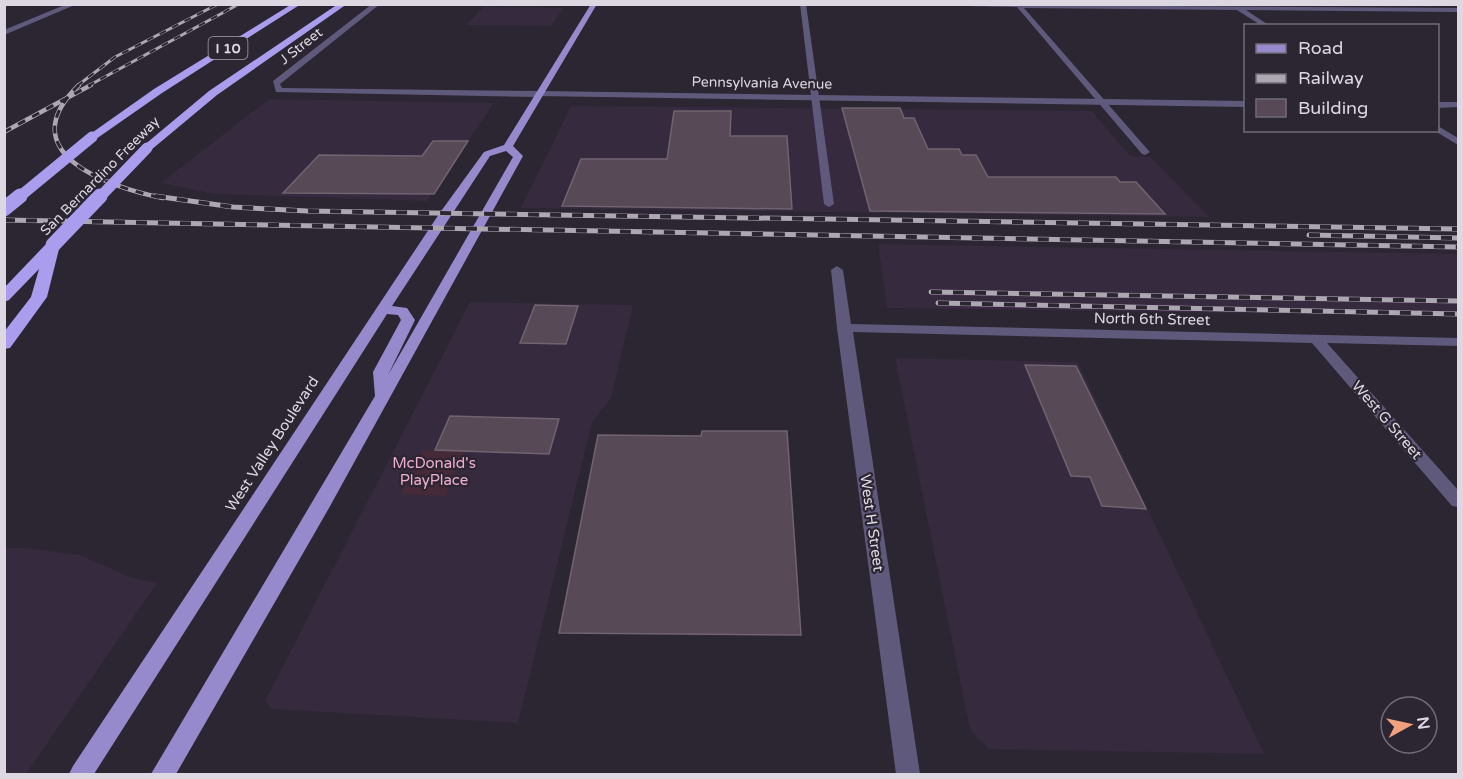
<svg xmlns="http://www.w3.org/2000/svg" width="1463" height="779" font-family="'Varela Round',sans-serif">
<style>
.built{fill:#352a3e}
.green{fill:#462a38}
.building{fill:#574956;stroke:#716370;stroke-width:1.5}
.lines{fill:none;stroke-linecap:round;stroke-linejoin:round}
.minor{fill:#5f5a7b;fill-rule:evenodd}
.tertiary{fill:#5f5a7b;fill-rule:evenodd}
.primary{fill:#968acd;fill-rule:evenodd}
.motorway{fill:#ab9dee;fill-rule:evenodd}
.rail-far2-casing{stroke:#ada7b1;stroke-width:3}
.rail-far1-casing{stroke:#ada7b1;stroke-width:4.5}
.rail-casing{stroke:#ada7b1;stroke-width:5}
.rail-far2{stroke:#2c2532;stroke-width:2;stroke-dasharray:7;stroke-linecap:butt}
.rail-far1{stroke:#2c2532;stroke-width:3;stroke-dasharray:8;stroke-linecap:butt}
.rail{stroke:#2c2532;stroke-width:4;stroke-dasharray:11;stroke-linecap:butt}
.motorway-bridge-far1{stroke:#ab9dee;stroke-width:11}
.motorway-bridge{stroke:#ab9dee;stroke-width:15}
.labels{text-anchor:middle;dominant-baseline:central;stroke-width:4.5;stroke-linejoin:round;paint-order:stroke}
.far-street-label{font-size:14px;fill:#dcd7e0;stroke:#2c2532}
.shield{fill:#2c2532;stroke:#a7a2ac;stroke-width:1.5}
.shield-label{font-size:14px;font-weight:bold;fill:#dcd7e0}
.street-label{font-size:15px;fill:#dcd7e0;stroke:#2c2532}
.park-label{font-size:15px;fill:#efaecf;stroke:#2c2532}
</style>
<rect width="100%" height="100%" fill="#2c2532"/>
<!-- built -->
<g class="built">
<path d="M483,7L564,8L551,26L466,25Z"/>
<path d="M269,99L494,103L427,201L214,194L161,183Z"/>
<path d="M571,106L1092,111L1130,156L1151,157L1209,217L521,208Z"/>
<path d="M878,244L1458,254V316L887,308Z"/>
<path d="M470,302L633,305L611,398L592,423L518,723L272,709L265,701Z"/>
<path d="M895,358L1078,362L1264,754L989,749L970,730Z"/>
<path d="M4,548H26L80,555L130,577L157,583L26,774H5Z"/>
</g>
<!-- green -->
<path class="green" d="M423,450L464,451L445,496L401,494Z"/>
<!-- building -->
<g class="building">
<path d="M842,108H900L904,118H914L928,149H959L962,155H976L988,177H1116L1120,182H1136L1165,214L870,211Z"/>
<path d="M674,111H731L730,136H787L792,209L562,206L581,159H667Z"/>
<path d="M433,141H468L434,194L283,193L319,155L422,156Z"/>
<path d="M535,305L578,306L566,344L520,343Z"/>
<path d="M1025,365L1076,366L1146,509L1102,506L1090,477L1071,476Z"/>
<path d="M450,416L559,419L549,454L435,450Z"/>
<path d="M702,431H787L801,635L559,633L598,435L701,436Z"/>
</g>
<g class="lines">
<!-- minor -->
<g class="minor">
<path d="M67,4H77L4,35V30Z"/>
<path d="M372,4H380L280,84L282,88L540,91L544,94L540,97L276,92L273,81Z"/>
<path d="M800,4H806L834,204L829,207L824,204Z"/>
<path d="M865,4L1458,8V12L1246,10L1270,26H1262L1237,10L1024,8L1148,150L1150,152L1145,155L1142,154L1017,7Z"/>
<path d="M1438,126L1458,138V145L1435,131L1438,130Z"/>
<path d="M837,266L843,270L851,324L1458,338V346L1327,343L1458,490V507L1452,506L1312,343L853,332L920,774H896L837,328L831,270Z"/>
</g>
<!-- tertiary -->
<g class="tertiary">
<path d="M540,91L1246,101V107L537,96V92Z"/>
<path d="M1438,102H1458V107L1438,108Z"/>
</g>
<!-- primary -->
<path class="primary" d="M591,4H597L513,146L523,156L329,508L176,774H151L375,396L373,372L401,320L398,315L387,314L94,774H69L73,766L439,214L484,152L504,145ZM506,151L513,157L388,375L415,320L407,308L392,306L490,156Z"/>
<!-- motorway -->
<g class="motorway">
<path d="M292,4H301L162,93L96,139L86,137L154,89Z"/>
<path d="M338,4H347L217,95L151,150H143V146L209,91Z"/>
<path d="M53,241L60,245L47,297L10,348L4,349V332L31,297L39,269L9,300L4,302V288L48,242Z"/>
</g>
<defs>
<g id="rail-far2">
<path d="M77,86L115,57L218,4"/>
<path d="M88,86L239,4"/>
</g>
<g id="rail-far1">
<path d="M79,85C9,152 107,187 163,198"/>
<path d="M4,132L91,85"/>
</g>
<g id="rail">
<path d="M155,196L233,207L307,211L1458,229"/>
<path d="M4,220L1458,247"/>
<path d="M1309,235L1458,238"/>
<path d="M931,292L1458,301"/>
<path d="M938,303L1458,314"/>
</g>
</defs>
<!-- rail-far2 casing -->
<use href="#rail-far2" class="rail-far2-casing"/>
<!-- rail-far1 casing -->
<use href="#rail-far1" class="rail-far1-casing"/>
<!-- rail casing -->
<use href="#rail" class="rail-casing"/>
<!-- rail-far2 -->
<use href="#rail-far2" class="rail-far2"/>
<!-- rail-far1 -->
<use href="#rail-far1" class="rail-far1"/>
<!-- rail -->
<use href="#rail" class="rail"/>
<!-- motorway-bridge-far1 -->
<g class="motorway-bridge-far1">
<path d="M18,198L92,137"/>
<path d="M99,198L147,148"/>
</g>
<!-- motorway-bridge -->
<g class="motorway-bridge">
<path d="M4,209L20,196"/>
<path d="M53,245L100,196"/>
</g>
</g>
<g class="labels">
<!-- far-street labels -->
<g class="far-street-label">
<text transform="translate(301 46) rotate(-38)">J Street</text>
<text transform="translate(762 83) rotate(1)">Pennsylvania Avenue</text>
<text transform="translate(100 176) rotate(-45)">San Bernardino Freeway</text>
</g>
<!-- shield labels -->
<rect class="shield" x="208.5" y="37" width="39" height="22" rx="4.5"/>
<g class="shield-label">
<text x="228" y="48">I 10</text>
</g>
<!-- street labels -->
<g class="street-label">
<text transform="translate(1152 319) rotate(1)">North 6th Street</text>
<text transform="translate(1387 420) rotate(49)">West G Street</text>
<text transform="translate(272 444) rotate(-57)">West Valley Boulevard</text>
<text transform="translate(872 523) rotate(82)">West H Street</text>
</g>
<!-- park labels -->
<g class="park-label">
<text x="434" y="463">McDonald's<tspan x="434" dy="17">PlayPlace</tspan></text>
</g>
</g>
<!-- border -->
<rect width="1463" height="779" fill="none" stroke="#dcd7e0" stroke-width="12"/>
<!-- legend -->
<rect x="1244" y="24" width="195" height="108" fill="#2c2532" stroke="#726c78" stroke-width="1.5"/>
<rect x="1256" y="44" width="30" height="9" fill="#968acd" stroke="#726c78" stroke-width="1.5"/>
<text x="1298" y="54" font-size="18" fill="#dcd7e0">Road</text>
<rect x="1256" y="74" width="30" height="9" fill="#ada7b1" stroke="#726c78" stroke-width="1.5"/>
<text x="1298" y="84" font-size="18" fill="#dcd7e0">Railway</text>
<rect x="1256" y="99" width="30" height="18" fill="#574956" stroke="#726c78" stroke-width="1.5"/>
<text x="1298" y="114" font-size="18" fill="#dcd7e0">Building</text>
<!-- north arrow -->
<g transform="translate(1409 725) rotate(82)"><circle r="28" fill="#2c2532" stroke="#726c78" stroke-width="1.5"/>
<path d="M0-4.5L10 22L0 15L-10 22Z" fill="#f2a17e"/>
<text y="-9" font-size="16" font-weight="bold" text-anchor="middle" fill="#dcd7e0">N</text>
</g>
</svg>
